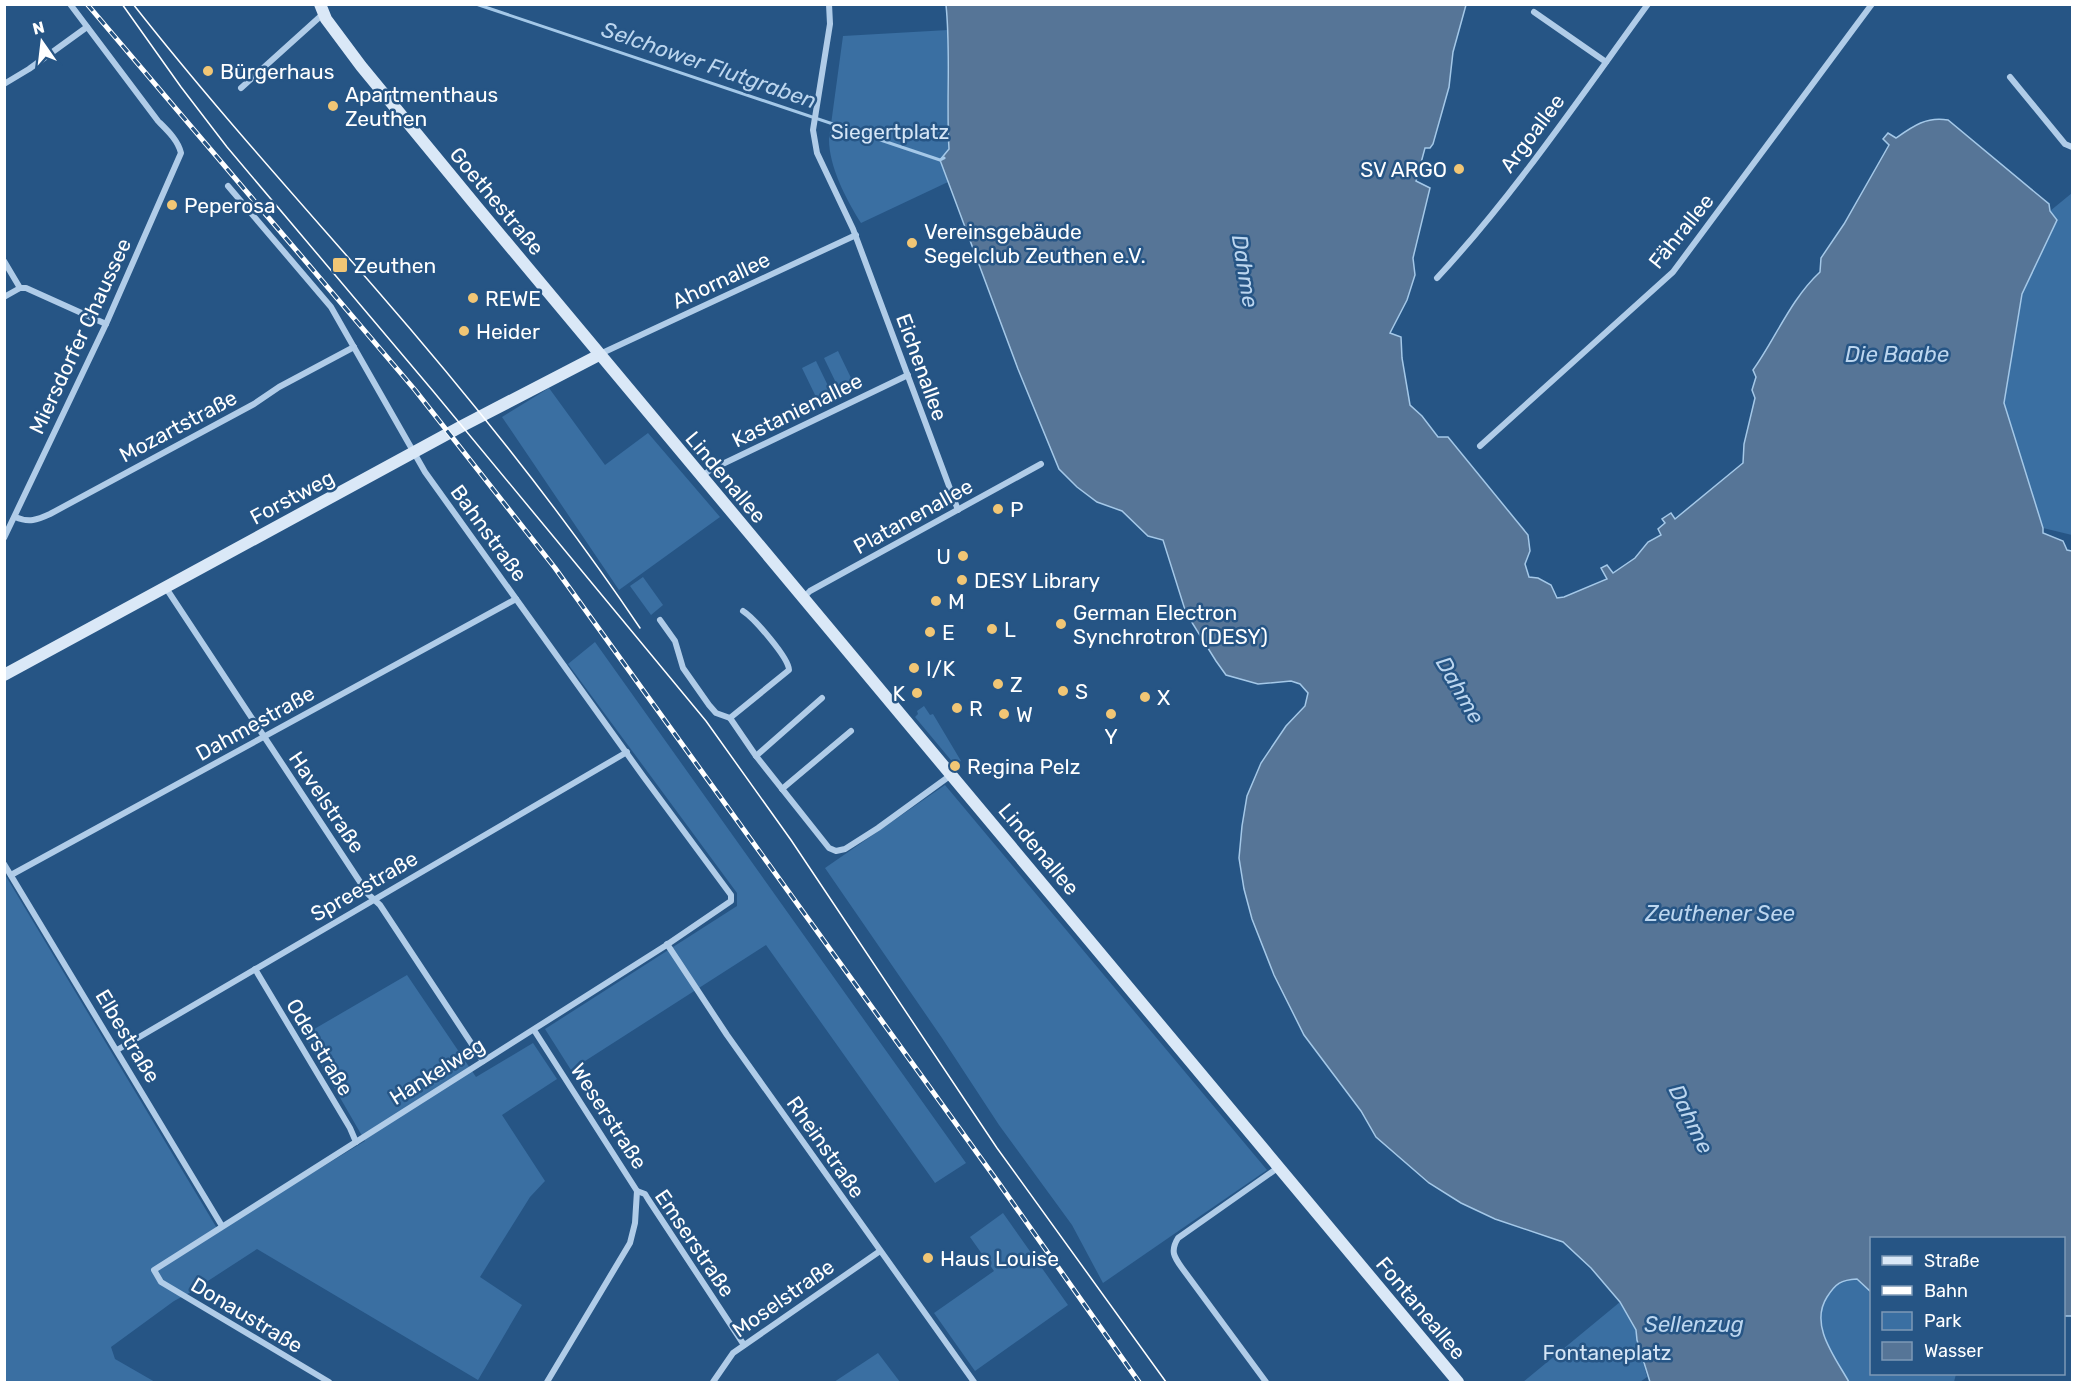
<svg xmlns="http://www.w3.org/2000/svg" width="2077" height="1387" font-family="Rubik,sans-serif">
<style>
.green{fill:#3a6fa2}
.water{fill:#567597;stroke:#a4c8e8;stroke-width:1.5}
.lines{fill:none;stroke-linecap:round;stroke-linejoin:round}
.stream{stroke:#a4c8e8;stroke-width:3}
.street{stroke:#b0cce8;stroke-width:6}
.secondary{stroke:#dae8f7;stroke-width:12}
.tram{stroke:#fff;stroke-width:1.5}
.rail-casing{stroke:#fff;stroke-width:5}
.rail{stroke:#265585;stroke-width:3;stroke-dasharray:9;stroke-linecap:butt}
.poi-dot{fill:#f1c675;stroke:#265585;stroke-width:2}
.labels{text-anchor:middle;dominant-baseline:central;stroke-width:5;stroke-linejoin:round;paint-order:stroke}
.poi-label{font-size:21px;fill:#fff;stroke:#265585;text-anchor:start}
.park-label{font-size:21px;fill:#d4e5f6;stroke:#265585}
.street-label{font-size:21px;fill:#fff;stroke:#265585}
.water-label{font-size:22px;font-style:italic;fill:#bcd6ef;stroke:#265585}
</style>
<rect width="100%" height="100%" fill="#265585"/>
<!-- green -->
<g class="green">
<path d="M948,30L947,113L949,149L940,160L948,182L861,223C846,199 829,167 829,139L843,36Z"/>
<path d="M2072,193V535L2043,528L2004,403L2022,294L2057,220L2050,211Z"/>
<path d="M838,351L853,382L839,389L824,358Z"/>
<path d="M816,361L831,392L817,399L802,368Z"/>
<path d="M549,388L605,465L648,433L720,517L619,590L502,417Z"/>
<path d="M643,577L663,605L651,615L630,586Z"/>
<path d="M595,642L966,1163L935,1183L766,945L571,1070L545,1029L737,906V893L568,664Z"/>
<path d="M924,706L930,715L933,714L961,761L955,765L915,717L918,714L917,711Z"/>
<path d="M945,785L1267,1170L1103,1283L1072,1225L999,1125L942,1038L825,868Z"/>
<path d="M4,873L218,1230L365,1141L304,1035L407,975L476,1077L533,1043L557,1079L502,1115L545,1181L530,1197L480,1277L522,1305L478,1380L257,1249L191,1292L174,1301L111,1347L115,1359L155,1382H5Z"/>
<path d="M1003,1213L1068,1305L975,1371L934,1313L994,1271L970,1237Z"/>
<path d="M1857,1279L1871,1292L1872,1374H1956L1954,1382H1849C1835,1357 1809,1325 1827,1297C1836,1283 1841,1280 1857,1279Z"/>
<path d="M1620,1302L1636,1330L1637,1340L1647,1377L1640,1382H1523Z"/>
<path d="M878,1353L900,1382H834Z"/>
</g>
<!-- water -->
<path class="water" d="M946,5H1466L1453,52L1449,87L1433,144L1430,148H1425L1416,181L1430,188L1413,258L1415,275L1407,300L1390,333L1401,337L1402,358L1410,405L1422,416L1438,437H1448L1528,535L1530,551L1525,564L1529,577L1538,578L1551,585L1557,598L1564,597L1607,579L1601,568L1607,565L1613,573L1635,558L1648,542L1661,535L1658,529L1665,523L1662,519L1671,513L1675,519L1743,463L1744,444L1755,398L1752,390L1756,377L1753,370C1776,338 1790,300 1820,272L1821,258L1844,224L1889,145L1883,139L1888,133L1896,138C1913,126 1927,116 1948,120L2049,204L2050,211L2057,220L2022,294L2004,403L2043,528V533L2063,541L2067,550L2072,551V1316H2064V1238H1872L1871,1292L1857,1279C1841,1280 1836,1283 1827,1297C1809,1325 1835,1357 1849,1382H1650L1637,1340L1636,1330L1620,1302L1591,1268L1563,1242L1495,1219L1461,1203L1429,1183L1376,1137L1361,1111L1304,1035L1274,975L1252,919L1244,889L1239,858L1242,826L1247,796L1261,763L1286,726L1305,706L1308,693L1300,684L1291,681L1258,684L1226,675L1216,661L1186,613L1163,540L1148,536L1122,511L1097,502L1077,487L1059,469L1018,369L940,160L949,149C946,101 951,53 946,5Z"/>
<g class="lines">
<!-- stream -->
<path class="stream" d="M476,4L940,160L944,158"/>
<!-- street -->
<g class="street">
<path d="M829,4L830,24L813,130L817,153L853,229L958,510"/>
<path d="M1534,12L1606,62"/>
<path d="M2010,77L2065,144L2072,147"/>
<path d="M4,84L29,69L87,27"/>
<path d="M241,88L323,14"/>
<path d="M228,186L331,307L425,472L643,776L731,895V901L665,946L154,1270L161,1282L329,1382"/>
<path d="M4,261L20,288"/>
<path d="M1437,278C1514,195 1581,96 1648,4"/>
<path d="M20,288H26L106,324"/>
<path d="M4,297L20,288"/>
<path d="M600,354L856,235"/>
<path d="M1480,446L1673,272L1872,4"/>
<path d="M701,477L710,470L908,375"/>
<path d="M15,517C29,523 37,520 50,514L254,404L279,387L354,347"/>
<path d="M4,538L106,324L181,153C178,140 167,130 158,121L70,4"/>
<path d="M166,588L368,894L380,905L483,1061"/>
<path d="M804,597L810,591L1041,464"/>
<path d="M660,620L675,641L683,668L709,705L716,713L730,718L756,756L829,848L836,851L845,849L878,828L951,775"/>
<path d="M730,718L789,670C789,658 754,618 743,611"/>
<path d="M756,756L822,698"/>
<path d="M782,789L851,731"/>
<path d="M4,864L222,1226"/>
<path d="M11,875L516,599"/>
<path d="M667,944L727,1035L974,1382"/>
<path d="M255,969L350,1128L356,1142"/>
<path d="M534,1030L637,1191L635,1223L630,1243L547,1382"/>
<path d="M117,1050L627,752"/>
<path d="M637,1191L645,1194L648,1199L744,1345"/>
<path d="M713,1382L733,1353L880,1251"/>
<path d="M1266,1382L1182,1268C1174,1257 1170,1251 1178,1238L1279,1167"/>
</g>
<!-- secondary -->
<g class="secondary">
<path d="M320,4L326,19L361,66L477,207L1458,1382"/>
<path d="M4,675L462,426L599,355"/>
</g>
<!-- tram -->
<g class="tram">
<path d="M122,4L181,87L227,147L433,391L706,721L791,840L997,1148L1166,1382"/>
<path d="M133,4C210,102 293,194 375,288C469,396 560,509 640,628"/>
</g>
<defs>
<path id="rail" d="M87,4L415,390L555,568L998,1182L1139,1382"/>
</defs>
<!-- rail casing -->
<use href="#rail" class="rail-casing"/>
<!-- rail -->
<use href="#rail" class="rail"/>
</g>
<!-- markers -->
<g class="poi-dot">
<circle cx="208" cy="71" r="6"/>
<circle cx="333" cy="106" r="6"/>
<circle cx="1459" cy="169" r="6"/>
<circle cx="172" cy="205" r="6"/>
<circle cx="912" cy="243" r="6"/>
<rect x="332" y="257" width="16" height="16" rx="3"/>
<circle cx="473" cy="298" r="6"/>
<circle cx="464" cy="331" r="6"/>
<circle cx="998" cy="509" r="6"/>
<circle cx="963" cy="556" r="6"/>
<circle cx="962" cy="580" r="6"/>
<circle cx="936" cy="601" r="6"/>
<circle cx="1061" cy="624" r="6"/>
<circle cx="992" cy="629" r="6"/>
<circle cx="930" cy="632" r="6"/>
<circle cx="914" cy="668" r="6"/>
<circle cx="998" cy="684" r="6"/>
<circle cx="1063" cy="691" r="6"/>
<circle cx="917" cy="693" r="6"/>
<circle cx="1145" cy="697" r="6"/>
<circle cx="957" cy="708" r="6"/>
<circle cx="1004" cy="714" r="6"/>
<circle cx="1111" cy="714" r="6"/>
<circle cx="955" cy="766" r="6"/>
<circle cx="928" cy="1258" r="6"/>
</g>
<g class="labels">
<!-- poi labels -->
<g class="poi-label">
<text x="220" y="71">Bürgerhaus</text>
<text x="345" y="94">Apartmenthaus<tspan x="345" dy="24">Zeuthen</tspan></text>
<text x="1447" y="169" text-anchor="end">SV ARGO</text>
<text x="184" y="205">Peperosa</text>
<text x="924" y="231">Vereinsgebäude<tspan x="924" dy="24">Segelclub Zeuthen e.V.</tspan></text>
<text x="354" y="265">Zeuthen</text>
<text x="485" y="298">REWE</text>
<text x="476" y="331">Heider</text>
<text x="1010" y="509">P</text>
<text x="951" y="556" text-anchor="end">U</text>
<text x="974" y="580">DESY Library</text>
<text x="948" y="601">M</text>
<text x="1073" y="612">German Electron<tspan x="1073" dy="24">Synchrotron (DESY)</tspan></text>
<text x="1004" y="629">L</text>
<text x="942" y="632">E</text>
<text x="926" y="668">I/K</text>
<text x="1010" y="684">Z</text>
<text x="1075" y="691">S</text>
<text x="905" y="693" text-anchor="end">K</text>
<text x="1157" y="697">X</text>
<text x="969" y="708">R</text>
<text x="1016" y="714">W</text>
<text x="1111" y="736" text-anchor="middle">Y</text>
<text x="967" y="766">Regina Pelz</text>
<text x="940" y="1258">Haus Louise</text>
</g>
<!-- park labels -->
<g class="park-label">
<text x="890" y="131">Siegertplatz</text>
<text x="1607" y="1352">Fontaneplatz</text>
</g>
<!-- street labels -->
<g class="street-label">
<text transform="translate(1532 133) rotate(-53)">Argoallee</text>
<text transform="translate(497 201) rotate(50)">Goethestraße</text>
<text transform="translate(1681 231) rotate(-51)">Fährallee</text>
<text transform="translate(721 280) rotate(-25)">Ahornallee</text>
<text transform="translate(80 336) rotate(-65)">Miersdorfer Chaussee</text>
<text transform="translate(922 367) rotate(70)">Eichenallee</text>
<text transform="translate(797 410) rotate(-26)">Kastanienallee</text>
<text transform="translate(178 426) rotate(-28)">Mozartstraße</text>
<text transform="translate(726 477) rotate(50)">Lindenallee</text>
<text transform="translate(292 497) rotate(-28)">Forstweg</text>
<text transform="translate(913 516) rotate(-29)">Platanenallee</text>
<text transform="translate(489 533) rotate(54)">Bahnstraße</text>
<text transform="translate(255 723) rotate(-29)">Dahmestraße</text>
<text transform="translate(327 802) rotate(56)">Havelstraße</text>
<text transform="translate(1039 849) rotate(50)">Lindenallee</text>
<text transform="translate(364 886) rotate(-30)">Spreestraße</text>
<text transform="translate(128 1036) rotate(59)">Elbestraße</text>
<text transform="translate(320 1047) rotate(59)">Oderstraße</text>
<text transform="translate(437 1071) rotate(-32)">Hankelweg</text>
<text transform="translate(609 1116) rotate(57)">Weserstraße</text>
<text transform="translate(826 1147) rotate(55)">Rheinstraße</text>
<text transform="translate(695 1243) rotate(56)">Emserstraße</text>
<text transform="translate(783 1298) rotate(-35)">Moselstraße</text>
<text transform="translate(1421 1308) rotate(50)">Fontaneallee</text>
<text transform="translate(247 1315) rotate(31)">Donaustraße</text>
</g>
<!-- water labels -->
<g class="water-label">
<text transform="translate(709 65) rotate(19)">Selchower Flutgraben</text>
<text transform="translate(1245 271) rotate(81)">Dahme</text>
<text x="1897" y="354">Die Baabe</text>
<text transform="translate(1460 690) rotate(60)">Dahme</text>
<text x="1720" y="913">Zeuthener See</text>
<text transform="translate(1691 1119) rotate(64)">Dahme</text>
<text x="1694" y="1324">Sellenzug</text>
</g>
</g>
<!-- border -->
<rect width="2077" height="1387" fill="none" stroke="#ffffff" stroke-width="12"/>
<!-- legend -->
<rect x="1870" y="1237" width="195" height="138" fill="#265585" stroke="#7d99b6" stroke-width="1.5"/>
<rect x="1882" y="1256" width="30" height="9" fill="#dae8f7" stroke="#7d99b6" stroke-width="1.5"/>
<text x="1924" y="1267" font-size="18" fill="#ffffff">Straße</text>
<rect x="1882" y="1286" width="30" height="9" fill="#ffffff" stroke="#7d99b6" stroke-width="1.5"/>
<text x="1924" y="1297" font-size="18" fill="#ffffff">Bahn</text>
<rect x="1882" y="1312" width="30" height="18" fill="#3a6fa2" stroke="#7d99b6" stroke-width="1.5"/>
<text x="1924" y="1327" font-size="18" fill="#ffffff">Park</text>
<rect x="1882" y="1342" width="30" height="18" fill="#567597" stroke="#7d99b6" stroke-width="1.5"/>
<text x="1924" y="1357" font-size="18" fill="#ffffff">Wasser</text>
<!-- north arrow -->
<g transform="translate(42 42) rotate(346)" stroke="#265585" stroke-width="4.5" paint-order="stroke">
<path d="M0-4.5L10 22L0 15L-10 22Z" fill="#ffffff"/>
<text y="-9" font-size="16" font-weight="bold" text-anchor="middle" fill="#ffffff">N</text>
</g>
</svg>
